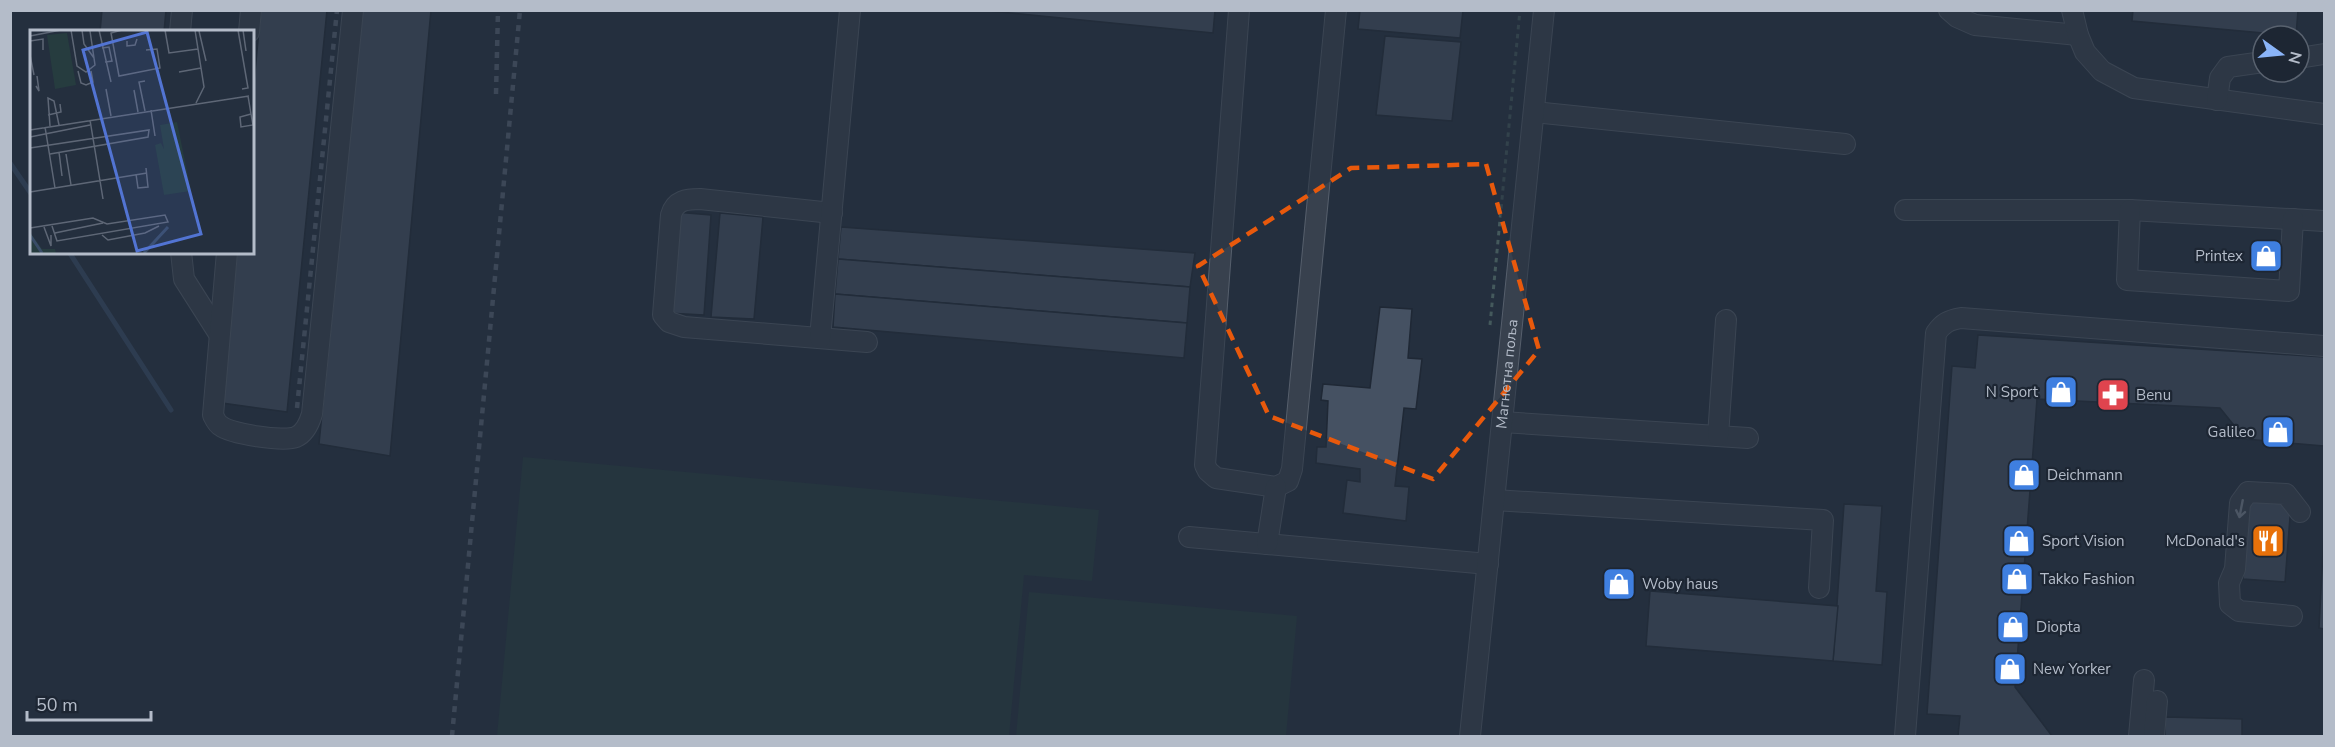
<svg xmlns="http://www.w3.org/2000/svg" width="2335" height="747" font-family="'Nunito Sans',sans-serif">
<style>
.green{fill:#263c3f}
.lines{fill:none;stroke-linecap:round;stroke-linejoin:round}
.stream{stroke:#394c67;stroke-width:5}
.building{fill:#455162;stroke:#1f2835;stroke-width:1.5}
.minor-casing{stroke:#565f6c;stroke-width:22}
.path{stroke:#44595c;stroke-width:3;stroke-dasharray:4.5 4.5;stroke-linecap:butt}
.minor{stroke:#38414e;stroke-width:20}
.rail{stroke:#5a6575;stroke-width:4.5;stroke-dasharray:6 6;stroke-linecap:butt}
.oneway{stroke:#7c8592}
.marked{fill:none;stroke:#e8590c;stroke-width:4.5;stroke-dasharray:12 8;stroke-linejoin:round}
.labels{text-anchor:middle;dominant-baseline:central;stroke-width:4.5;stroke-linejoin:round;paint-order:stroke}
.poi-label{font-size:15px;fill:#b4bcc9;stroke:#1d2633;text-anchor:start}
.street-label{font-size:15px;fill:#b4bcc9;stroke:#1d2633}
.inset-river{fill:none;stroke:#394c67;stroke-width:3}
.inset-road{fill:none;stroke:#5e6776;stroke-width:1.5}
.view{fill:#5274d3;fill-opacity:0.15;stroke:#5274d3;stroke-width:3}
.inset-edge{fill:none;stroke:#b4bcc9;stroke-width:3}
</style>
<rect width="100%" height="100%" fill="#242f3e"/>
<!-- green -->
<g class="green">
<path d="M523,457L1099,510L1092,581L1024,575L1009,736H497Z"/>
<path d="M1029,592L1297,616L1286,736H1016Z"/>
</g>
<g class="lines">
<!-- stream -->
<g class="stream">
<path d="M10,163L32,195"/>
<path d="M69,252L171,410"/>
</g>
</g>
<!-- building -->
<g class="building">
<path d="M102,10H166L164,32H100Z"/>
<path d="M261,10H327L287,412L222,403L237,252H252V103Z"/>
<path d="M362,10H431L390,456L319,444Z"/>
<path d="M980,10H1215L1213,33Z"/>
<path d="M1360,10H1463L1460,38L1358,29Z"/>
<path d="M2133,10H2298L2296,36L2132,21Z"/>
<path d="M1385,36L1461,42L1452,121L1376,115Z"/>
<path d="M675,212L711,215L704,315L667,313Z"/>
<path d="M720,213L763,217L754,319L711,317Z"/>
<path d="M841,227L1195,253L1190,287L838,259Z"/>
<path d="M838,259L1190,287L1187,323L835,294Z"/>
<path d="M835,294L1187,323L1184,358L833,327Z"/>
<path d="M1380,307L1412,309L1408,358L1422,359L1416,409L1404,408L1395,486L1409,487L1406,521L1343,513L1347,480L1360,482V469L1316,463L1317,447H1326L1328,401L1321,400L1323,384L1370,388Z"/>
<path d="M1978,335L2324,357V446L2245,439L2220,408L2037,399L2015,687L2052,736H1958L1960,716L1927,714L1952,366L1975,368Z"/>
<path d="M2249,501L2291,504L2285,582L2243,579Z"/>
<path d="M1844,504L1882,506L1876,591L1887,592L1882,665L1833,661Z"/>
<path d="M2324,533V629L2319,628Z"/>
<path d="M1650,591L1838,606L1833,661L1646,646Z"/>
<path d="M2165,717L2242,719V736H2165Z"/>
</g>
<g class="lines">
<defs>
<g id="minor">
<path d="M1239,10L1205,465L1208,471L1216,478L1276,487L1288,481L1292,469L1336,10"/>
<path d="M1949,10L1957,17L1975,25L2078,35"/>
<path d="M2072,10L2078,35L2085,52L2102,71L2134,88L2324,114"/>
<path d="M180,32L182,10"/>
<path d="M249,32L251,10"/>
<path d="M2299,58L2324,54"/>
<path d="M2217,100L2220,78L2228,67L2263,62"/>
<path d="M1534,112L1845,144"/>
<path d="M1905,210H2130L2324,221"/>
<path d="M2130,210L2127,280L2289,291L2293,219"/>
<path d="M832,213L700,199C687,199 675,200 671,215L663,315L669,322L684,327L867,342"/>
<path d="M181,252L184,279L219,334"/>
<path d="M227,252L213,415C215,419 217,424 221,426C231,434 284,442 296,437C305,433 309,424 312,414L353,10"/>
<path d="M820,338L850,10"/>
<path d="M1502,422L1748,438"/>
<path d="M1718,436L1726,320"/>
<path d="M1494,500L1823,520L1819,588"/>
<path d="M1189,537L1488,564"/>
<path d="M1267,544L1276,487"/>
<path d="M2292,616L2239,611L2230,604L2229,583L2235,569L2240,503L2248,492L2286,494L2300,512"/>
<path id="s1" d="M1470,736L1544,10"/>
<path d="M1905,736L1936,333C1943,323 1949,320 1961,318L2324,346"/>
<path d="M2139,736L2144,680"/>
<path d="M2154,736L2157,701"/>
</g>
</defs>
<!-- minor casing -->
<use href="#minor" class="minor-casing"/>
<!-- path -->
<path class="path" d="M1490,325L1520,10"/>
<!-- minor -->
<use href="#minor" class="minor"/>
<!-- rail -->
<g class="rail">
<path d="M496,94L498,10"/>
<path d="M297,408L337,10"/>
<path d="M452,736L520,10"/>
</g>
</g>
<!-- one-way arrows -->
<defs><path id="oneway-shaft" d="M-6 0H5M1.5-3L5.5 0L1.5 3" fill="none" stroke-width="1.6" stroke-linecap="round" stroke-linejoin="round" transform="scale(1.5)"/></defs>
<use class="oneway" href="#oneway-shaft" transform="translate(2241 509) rotate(101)"/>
<!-- marked area -->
<path d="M0 0H2335V747H0ZM1486,164L1539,350L1433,479L1269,416L1198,266L1351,168Z" fill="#242f3e" fill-opacity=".55" fill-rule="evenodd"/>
<path class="marked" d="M1486,164L1539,350L1433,479L1269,416L1198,266L1351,168Z"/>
<!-- icons -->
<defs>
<symbol id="shop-square" viewBox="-11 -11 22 22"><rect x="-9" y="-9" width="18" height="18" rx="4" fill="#3f7fe0" stroke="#1d2633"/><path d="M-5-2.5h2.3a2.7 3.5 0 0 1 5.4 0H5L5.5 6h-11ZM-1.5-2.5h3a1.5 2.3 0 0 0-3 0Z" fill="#fff"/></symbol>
<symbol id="pharmacy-square" viewBox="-11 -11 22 22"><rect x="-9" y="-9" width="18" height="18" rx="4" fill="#e0444e" stroke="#1d2633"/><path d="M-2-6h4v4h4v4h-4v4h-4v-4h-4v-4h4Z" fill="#fff"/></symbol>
<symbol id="restaurant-square" viewBox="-11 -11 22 22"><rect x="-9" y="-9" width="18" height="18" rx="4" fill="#e8710a" stroke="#1d2633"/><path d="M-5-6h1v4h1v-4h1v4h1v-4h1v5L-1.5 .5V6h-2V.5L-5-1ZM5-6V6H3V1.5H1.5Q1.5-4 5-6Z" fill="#fff"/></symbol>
</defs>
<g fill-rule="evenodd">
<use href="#shop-square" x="2247" y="237" width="38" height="38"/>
<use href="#shop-square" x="2042" y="373" width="38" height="38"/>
<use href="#pharmacy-square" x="2094" y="376" width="38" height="38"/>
<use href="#shop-square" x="2259" y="413" width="38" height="38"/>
<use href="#shop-square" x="2005" y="456" width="38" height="38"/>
<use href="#shop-square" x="2000" y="522" width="38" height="38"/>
<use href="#restaurant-square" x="2249" y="522" width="38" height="38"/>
<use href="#shop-square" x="1998" y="560" width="38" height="38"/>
<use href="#shop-square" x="1600" y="565" width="38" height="38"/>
<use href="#shop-square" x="1994" y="608" width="38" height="38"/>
<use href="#shop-square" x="1991" y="650" width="38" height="38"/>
</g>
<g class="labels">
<!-- poi labels -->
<g class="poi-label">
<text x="2243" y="256" text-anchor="end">Printex</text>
<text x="2038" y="392" text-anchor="end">N Sport</text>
<text x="2136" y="395">Benu</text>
<text x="2255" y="432" text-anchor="end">Galileo</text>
<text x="2047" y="475">Deichmann</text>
<text x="2042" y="541">Sport Vision</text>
<text x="2245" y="541" text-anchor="end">McDonald's</text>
<text x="2040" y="579">Takko Fashion</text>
<text x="1642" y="584">Woby haus</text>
<text x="2036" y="627">Diopta</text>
<text x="2033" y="669">New Yorker</text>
</g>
<!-- street labels -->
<g class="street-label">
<text stroke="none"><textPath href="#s1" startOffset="364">Магнетна поља</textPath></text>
</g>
</g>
<!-- overview -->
<g transform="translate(30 30)">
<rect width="224" height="224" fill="#242f3e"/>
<path d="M37,3L46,55L25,59L17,5ZM147,92L161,161L134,165L125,115L131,113L134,119L130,95ZM0,202L12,219H25L26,223H0Z" fill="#263c3f"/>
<path class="inset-river" d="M0,205L12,223M114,223L138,197"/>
<path class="inset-road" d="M41,0L47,36L56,42L65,35L60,1M52,0L54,14L64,28M69,0L81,52M92,0L81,3L89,46L130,38L127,19L116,20M135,0L139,23L168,19M165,0L174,57L166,73M208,0L218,58L212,59M213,0L216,21M169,1L176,31M0,6L31,0M0,11L13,9V20M97,11V16L105,15L107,9M72,18L79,17L82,31L75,32M0,25L4,45M48,41L51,53L56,55L63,52L61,41M149,42L171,38M6,56L9,61L7,46M76,59L81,86M104,60L108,82M218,66L221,84L223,95L211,97L210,87L221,84M121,80L125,106M115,81L109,52L115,51M18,85L31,82L30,74M60,90L73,169M20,96L18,68L24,71L29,95M15,97L25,158M0,100L219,66M0,107L60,95M0,118L119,100L118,107L20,124M29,122L32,146M36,124L41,155M106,144L108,158L118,157L116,138M0,162L117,143M14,197L21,216V205M0,198L63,188L77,194L135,185L138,192L27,211L22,196M25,203L73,193M72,205L78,210L115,203L129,196"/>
<path class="view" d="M117,2L171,204L107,221L53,20Z"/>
<rect width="224" height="224" class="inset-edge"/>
</g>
<!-- border -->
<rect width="2335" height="747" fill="none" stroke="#b4bcc9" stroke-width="24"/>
<!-- north arrow -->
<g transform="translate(2281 54) rotate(105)"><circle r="28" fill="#1d2633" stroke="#59626f" stroke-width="1.5"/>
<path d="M0-4.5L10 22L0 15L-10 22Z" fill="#8ab4f8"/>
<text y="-9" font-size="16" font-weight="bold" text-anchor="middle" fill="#b4bcc9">N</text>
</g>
<!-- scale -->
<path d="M27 711v9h124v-9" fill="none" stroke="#b4bcc9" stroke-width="3"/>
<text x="36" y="711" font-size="18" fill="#b4bcc9" stroke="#1d2633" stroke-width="4.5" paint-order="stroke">50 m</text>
</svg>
